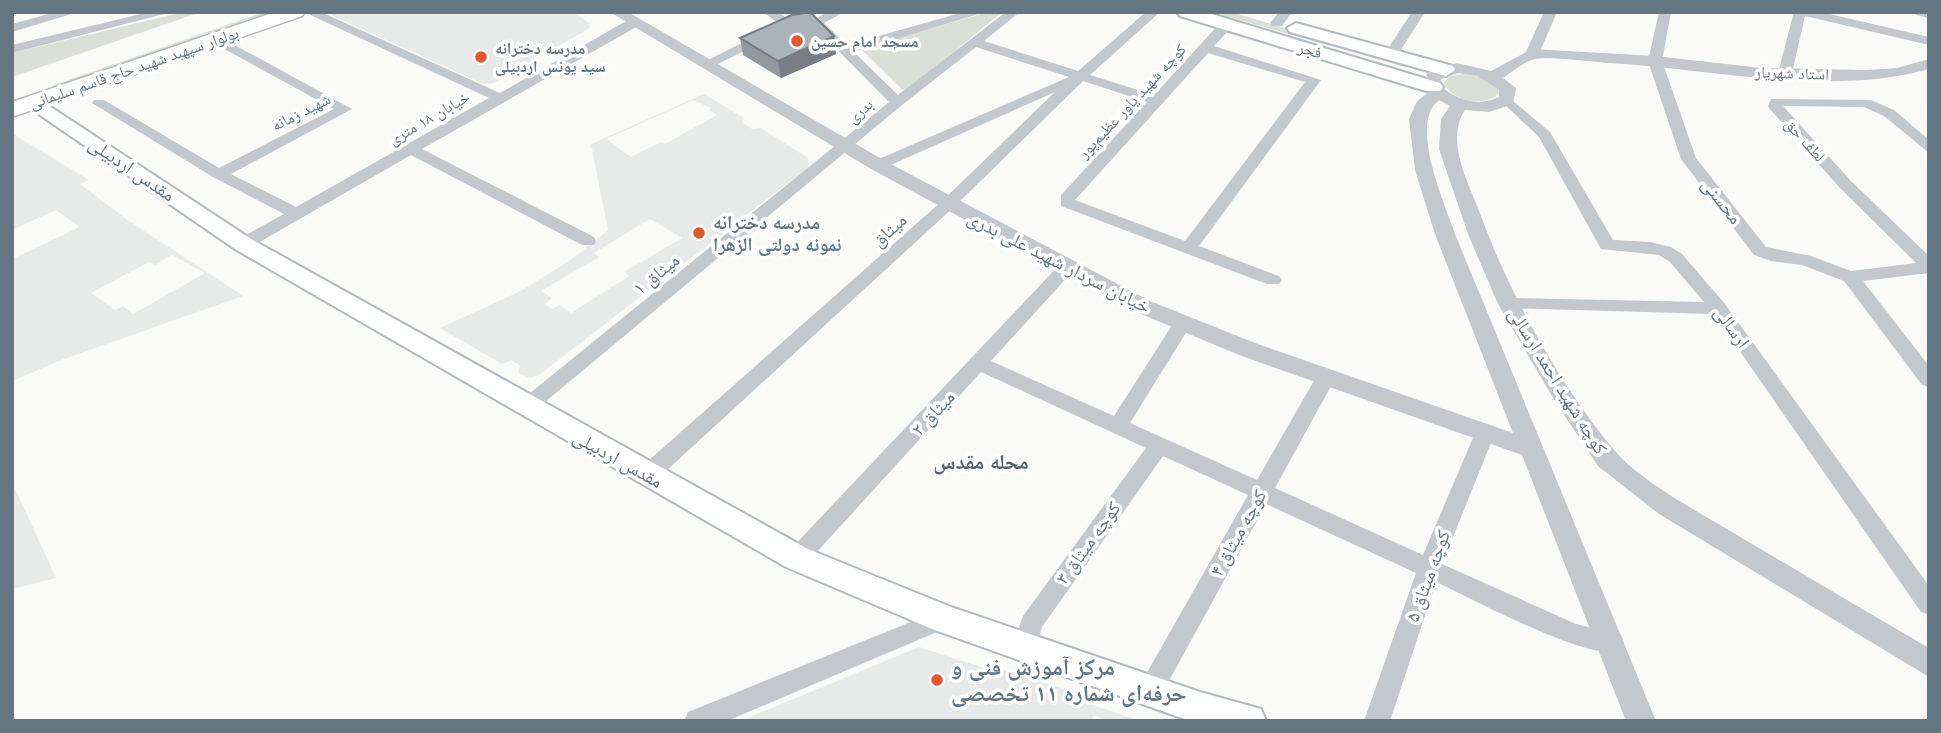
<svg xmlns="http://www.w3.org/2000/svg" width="1941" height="733" font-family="Helvetica,'Noto Naskh Arabic',sans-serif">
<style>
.built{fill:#e8e9e9;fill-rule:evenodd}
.green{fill:#dadfd7}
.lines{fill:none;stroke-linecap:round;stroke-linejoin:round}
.secondary-casing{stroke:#b3babf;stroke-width:4}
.primary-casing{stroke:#b5babe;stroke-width:3}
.minor{fill:#c3c8cc;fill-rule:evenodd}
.tertiary{fill:#c3c8cc;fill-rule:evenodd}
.secondary{fill:#fff;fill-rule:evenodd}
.primary{fill:#fff;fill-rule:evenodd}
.wall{fill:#929a9f}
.shaded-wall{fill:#777d82}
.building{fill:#aab3b9;stroke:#777d82;stroke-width:2}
.poi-dot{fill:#e4572e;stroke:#fff;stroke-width:2.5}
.labels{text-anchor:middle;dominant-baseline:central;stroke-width:7;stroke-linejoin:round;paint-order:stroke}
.far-poi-label{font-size:16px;font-weight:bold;fill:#657683;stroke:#fff;text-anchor:start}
.far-street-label{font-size:16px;fill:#657683;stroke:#fff}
.street-label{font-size:19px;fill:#657683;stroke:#fff}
.poi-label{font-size:19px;font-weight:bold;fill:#657683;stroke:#fff;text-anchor:start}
.neighbourhood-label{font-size:21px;font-weight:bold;fill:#57646e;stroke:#fff}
.near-poi-label{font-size:23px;font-weight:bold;fill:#657683;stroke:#fff;text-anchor:start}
</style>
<rect width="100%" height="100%" fill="#fafaf8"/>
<!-- built -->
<g class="built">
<path d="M334,12H573L589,23L590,28L494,83L483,84L331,15Z"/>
<path d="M704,94L744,118L743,123L752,129L761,128L808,158L809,167L539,375L530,378L518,373L520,366L511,360L502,364L440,328L521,291L572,259L608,230L592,149L589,145ZM693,100L711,108L709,110L717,115L665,144L661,142L631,157L606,139ZM650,219L682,238L624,272L629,276L571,313L560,305L552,309L545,304L552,298L541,291L599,257L594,253Z"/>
<path d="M13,134L89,180L80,184L129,221L243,296L64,359L12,381V259L80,227L56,210L12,230ZM172,255L205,273L133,314L123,306L115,310L91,293L149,262L155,265Z"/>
<path d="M12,482L56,578L12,589Z"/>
<path d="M919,647L990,670L993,666L1064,689L1063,695L1140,721H1108L1094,715L1091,721H740Z"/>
</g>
<!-- green -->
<g class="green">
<path d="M184,12H201L12,77V53Z"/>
<path d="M265,12H281L47,91L54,85Z"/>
<path d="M988,12H1002L905,92L861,49Z"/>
<path d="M1211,12H1231L1396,61L1406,64V67Z"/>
<path d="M1464,74L1480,77L1498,89L1499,93C1486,108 1451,101 1444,83L1450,76Z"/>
</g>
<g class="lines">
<defs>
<g id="secondary">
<path d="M1177,12H1205L1440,83L1443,87L1440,91H1426L1180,16Z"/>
<path d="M1296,23L1453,66L1455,70L1446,76L1290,32L1287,28Z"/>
<path d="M34,96L251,239L808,549L951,607L1200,692L1261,709L1266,721H1190L932,629L786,567L235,249L27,106L24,102Z"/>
</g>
<path id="primary" d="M275,12H305L302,16L12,117V102Z"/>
</defs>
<!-- secondary casing -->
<use href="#secondary" class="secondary-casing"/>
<!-- primary casing -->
<use href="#primary" class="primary-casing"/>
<!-- minor -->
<g class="minor">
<path d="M56,12H78L12,32V24Z"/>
<path d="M149,12H172L12,53V45Z"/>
<path d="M304,12H321L500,93L628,20H638V26L422,149L594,237L596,241L594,245H582L411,155L249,248H237L234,244L237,240L284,214L213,177L92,103L94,100H104L219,168L334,109L208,40L220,37L352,109L231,174L296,207L489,98Z"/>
<path d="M763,12H778L797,25L785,28Z"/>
<path d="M827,12H844L824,23L847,45L964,12H985L854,52L898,95L1006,12H1020L984,41L1078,71L1146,12H1160L1090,75L1154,95L1221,22H1231V28L1214,46L1321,80L1199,246L1279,276L1282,280L1279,284H1267L1061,206V195L1147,102L1083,81L954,207L655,481L647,483L639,481L636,475L639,469L942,201L1055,92L884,168H872V162L1069,77L976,47L902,105L533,412H519L516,407L519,402L889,102L810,22ZM1208,53L1305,82L1185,241L1075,200Z"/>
<path d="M1279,12H1292L1282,26H1272L1270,23Z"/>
<path d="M1412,12H1425L1397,56H1387L1385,53Z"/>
<path d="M1544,12H1557L1539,54L1527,57L1525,54Z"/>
<path d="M1659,12H1671L1662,61L1696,158L1766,247L1811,256L1851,271L1916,263L1839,187L1770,109L1768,106L1771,99L1871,100L1894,110L1929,140V153L1884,116L1864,107L1783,106L1851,181L1929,256V273L1863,281L1929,366V387L1922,385L1844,281L1802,265L1771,261L1754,255L1681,159L1648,61Z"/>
<path d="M1794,12H1821L1929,37V45L1805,16L1792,73L1785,77L1778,73Z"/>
<path d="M1915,12H1929V18L1916,15Z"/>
<path d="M760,34L772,37L710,68L698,65Z"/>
<path d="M1507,96L1550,132L1613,240L1650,242L1671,247L1682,254L1725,304L1929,586V615L1921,612L1714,314L1503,308L1500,304L1503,300L1509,298L1704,302L1670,262L1659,255L1601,249L1539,137L1500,100Z"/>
<path d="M1067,261L1073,263L1076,267L1073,271L991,361L1114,416L1176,319H1190L1192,323L1130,423L1257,480L1319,372H1333L1336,377L1275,488L1423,555L1475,433L1478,428H1492L1495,433L1442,564L1576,624L1621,635L1624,643L1621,651C1589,662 1471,598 1436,582L1390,721H1364L1416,573L1266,504L1159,699L1150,703L1141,699L1137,691L1141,683L1248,495L1163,456L1042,627L1033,655L1024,658L1015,655L1012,647L1023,616L1146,448L981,372L805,565L797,567L789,565L786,558L789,551L1061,263Z"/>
<path d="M943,609L951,612L955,619L951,626L727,721H684L688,712Z"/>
</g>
<!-- tertiary -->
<path class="tertiary" d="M610,12H628L885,161L1150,301L1255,343L1513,433L1435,234L1415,170L1409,119L1417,101L1429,92L1425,87L1427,72L1457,63L1491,71L1532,49L1655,56L1761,68L1866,70L1897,68L1929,59V69C1832,97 1710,69 1610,63C1592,62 1551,56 1535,59C1525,61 1512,72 1503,78L1516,88L1513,104L1489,112L1465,110C1444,141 1470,185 1481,216C1509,293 1561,387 1615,451C1640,481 1702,514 1737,535C1801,573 1865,611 1929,648V677L1659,514L1598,466L1553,398L1498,304L1468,234L1439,149L1441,119L1450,106L1439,100C1408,123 1445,204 1455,234L1656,721H1626L1522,455L1239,355L1134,311L871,169ZM1458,73L1477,76L1499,90V97C1479,107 1456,100 1441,86V79Z"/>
<!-- secondary -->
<use href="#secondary" class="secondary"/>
<!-- primary -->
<use href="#primary" class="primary"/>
</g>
<!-- wall -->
<path class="wall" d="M740,38L836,54L781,78L743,55Z"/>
<!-- shaded-wall -->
<path class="shaded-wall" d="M834,36L836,54L781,78L778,61Z"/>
<!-- building -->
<path class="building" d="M810,12L834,36L778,61L740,38L792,15Z"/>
<!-- markers -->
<g class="poi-dot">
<circle cx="797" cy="41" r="7"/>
<circle cx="481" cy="57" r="7"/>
<circle cx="699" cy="233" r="7"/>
<circle cx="937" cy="680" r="7"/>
</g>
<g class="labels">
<!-- far-poi labels -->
<g class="far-poi-label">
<text x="811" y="41">مسجد امام حسین</text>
<text x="495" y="48">مدرسه دخترانه<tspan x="495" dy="18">سید یونس اردبیلی</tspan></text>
</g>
<!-- far-street labels -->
<g class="far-street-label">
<text transform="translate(1310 50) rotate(16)">فجر</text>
<text transform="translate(134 68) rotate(-19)">بولوار سپهبد شهید حاج قاسم سلیمانی</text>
<text transform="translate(1792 73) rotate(2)">استاد شهریار</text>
<text transform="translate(1132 101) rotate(-47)">کوچه شهید یاور عظیم‌پور</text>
<text transform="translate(860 111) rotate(-41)">بدری</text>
<text transform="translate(301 112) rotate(-27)">شهید زمانه</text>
<text transform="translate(429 118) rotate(-30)">خیابان ۱۸ متری</text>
<text transform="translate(1805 140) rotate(48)">لطف حق</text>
</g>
<!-- street labels -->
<g class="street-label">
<text transform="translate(132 169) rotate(34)">مقدس اردبیلی</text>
<text transform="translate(1722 201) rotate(52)">محسنی</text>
<text transform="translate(889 230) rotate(-42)">میثاق</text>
<text transform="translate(1059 262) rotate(27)">خیابان سردار شهید علی بدری</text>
<text transform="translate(656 274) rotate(-39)">میثاق ۱</text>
<text transform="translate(1732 327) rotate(54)">ارسالی</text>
<text transform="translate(1558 381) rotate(58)">کوچه شهید احمد ارسالی</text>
<text transform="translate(933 413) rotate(-47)">میثاق ۲</text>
<text transform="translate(618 459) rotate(29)">مقدس اردبیلی</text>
<text transform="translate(1238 533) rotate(-61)">کوچه میثاق ۴</text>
<text transform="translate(1088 543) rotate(-54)">کوچه میثاق ۳</text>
<text transform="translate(1428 576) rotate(-70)">کوچه میثاق ۵</text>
</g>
<!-- poi labels -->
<g class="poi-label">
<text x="713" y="222">مدرسه دخترانه<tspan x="713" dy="22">نمونه دولتی الزهرا</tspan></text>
</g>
<!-- neighbourhood labels -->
<g class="neighbourhood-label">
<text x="981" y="461">محله مقدس</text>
</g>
<!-- near-poi labels -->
<g class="near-poi-label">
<text x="951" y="667">مرکز آموزش فنی و<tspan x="951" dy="26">حرفه‌ای شماره ۱۱ تخصصی</tspan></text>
</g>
</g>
<!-- border -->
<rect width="1941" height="733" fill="none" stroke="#657683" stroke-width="28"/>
</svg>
